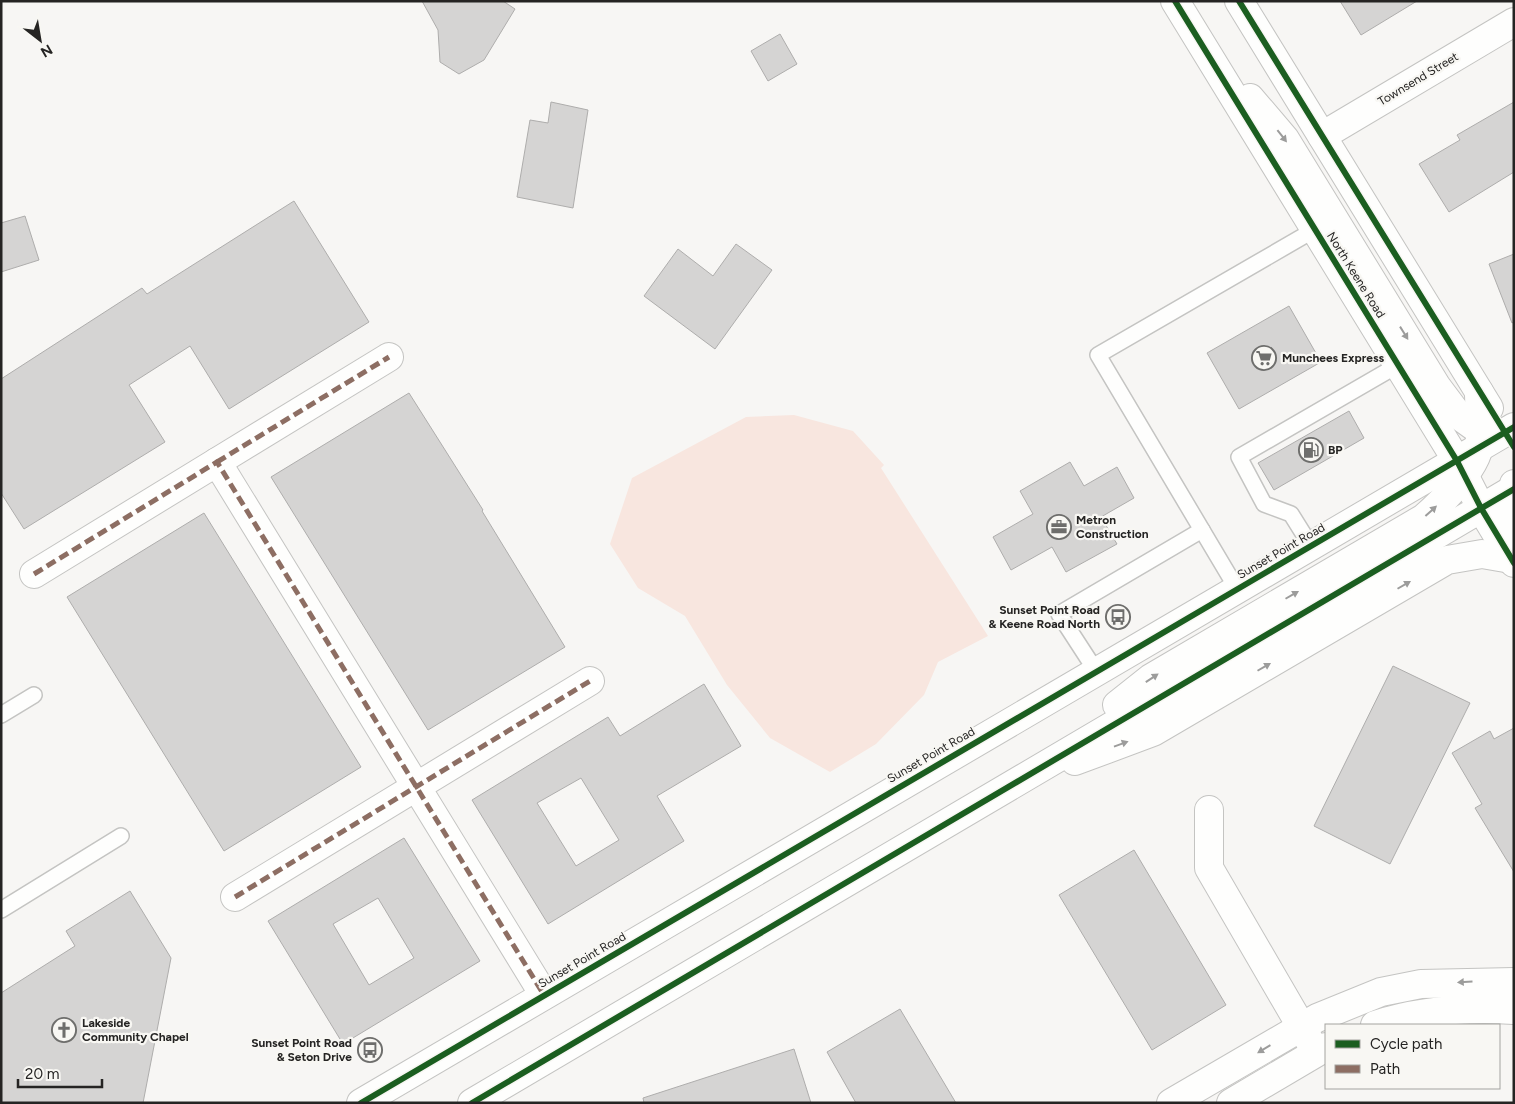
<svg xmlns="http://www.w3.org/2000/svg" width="1515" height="1104" font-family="Figtree,sans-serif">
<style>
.green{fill:#f8e6df}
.building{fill:#d5d4d3;stroke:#aeadac;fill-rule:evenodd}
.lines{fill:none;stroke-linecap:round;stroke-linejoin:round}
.lane-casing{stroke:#c4c4c2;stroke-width:18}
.street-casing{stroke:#c4c4c2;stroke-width:30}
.secondary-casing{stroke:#c4c4c2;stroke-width:30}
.lane{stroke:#fefefd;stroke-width:15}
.street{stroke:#fefefd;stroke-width:28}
.secondary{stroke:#fefefd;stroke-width:28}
.quiet{stroke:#8d6e63;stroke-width:5;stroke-dasharray:10 5;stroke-linecap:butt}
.cycleway-casing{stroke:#f8f7f3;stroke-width:9}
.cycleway{stroke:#1b5e20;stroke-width:6}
.oneway{fill:#9c9c9b}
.labels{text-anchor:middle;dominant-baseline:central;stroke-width:4.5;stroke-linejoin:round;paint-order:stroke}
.street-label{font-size:12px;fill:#252423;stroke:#f8f7f3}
.poi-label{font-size:12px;font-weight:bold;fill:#252423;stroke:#f8f7f3;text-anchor:start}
</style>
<rect width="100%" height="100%" fill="#f7f6f4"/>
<!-- green -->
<path class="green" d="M794,415L853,431L884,465L881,468L988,636L938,662L924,695L876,744L830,772L770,738L727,685L685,616L638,588L610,544L632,478L746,417Z"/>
<!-- building -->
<g class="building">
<path d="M422,1H503L515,9L484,60L459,74L440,62L438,30Z"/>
<path d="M1340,1H1417L1361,35Z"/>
<path d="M780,34L797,64L768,81L751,51Z"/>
<path d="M551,102L588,110L573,208L517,197L530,120L548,123Z"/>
<path d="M1514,102V172L1449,212L1419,164L1460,140L1457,135Z"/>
<path d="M294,201L369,322L229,409L190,346L129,385L165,442L24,529L1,493V379L142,288L147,294Z"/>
<path d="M25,216L39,260L1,272V223Z"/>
<path d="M736,244L772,270L715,349L644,296L678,249L713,276Z"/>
<path d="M1514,254V322L1512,323L1489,264Z"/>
<path d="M1289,306L1321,362L1239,409L1207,353Z"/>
<path d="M409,393L483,510L482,511L565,647L428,730L271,477Z"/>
<path d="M1349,411L1364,438L1274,490L1258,463Z"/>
<path d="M1070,462L1084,486L1117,467L1134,498L1101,517L1117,544L1066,572L1052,547L1011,570L993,537L1033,514L1020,491Z"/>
<path d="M204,513L361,767L224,851L67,597Z"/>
<path d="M1393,666L1470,703L1390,864L1314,826Z"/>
<path d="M704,684L741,746L657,796L684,841L548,924L472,800L608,717L620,736ZM581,778L619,840L576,866L537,803Z"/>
<path d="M1514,728V872L1475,808L1482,804L1452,753L1490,731L1494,739Z"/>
<path d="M404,838L480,961L343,1044L268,921ZM378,898L414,958L369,985L333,924Z"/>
<path d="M1134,850L1226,1005L1152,1050L1059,895Z"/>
<path d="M130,891L171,958L143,1103H1V993L75,946L66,931Z"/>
<path d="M900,1009L956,1103H856L827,1052Z"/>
<path d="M794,1049L811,1103H644L643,1098Z"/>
</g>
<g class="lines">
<defs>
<g id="lane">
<path d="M1311,546L1291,514L1264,504L1239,457L1398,365"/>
<path d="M1237,589L1098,355L1314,230"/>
<path d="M1096,671L1059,614L1202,530"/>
<path d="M1,715L34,695"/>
<path d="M1,910L121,836"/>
</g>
<g id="street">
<path d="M1322,136L1514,22"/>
<path d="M217,462L389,357"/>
<path d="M34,574L217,462L544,995"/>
<path d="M1209,810V868L1316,1052"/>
<path d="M235,897L590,681"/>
<path d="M1375,1025C1421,1010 1466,1007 1514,1010"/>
<path d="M1171,1103L1317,1018L1381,992L1421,984L1514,982"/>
<path d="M1231,1103L1326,1047"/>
</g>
<g id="secondary">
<path d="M1175,1L1457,461L1481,508L1514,563"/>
<path d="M1239,1L1489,408"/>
<path d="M1250,98L1285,139L1437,387L1458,415L1490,438"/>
<path d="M1117,705L1151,678L1424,518C1442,502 1474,471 1479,447C1482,430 1479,409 1479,392"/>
<path d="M1075,761L1153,732L1447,560L1482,554L1511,559L1508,505L1514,484"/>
<path d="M361,1103L1514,427"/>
<path d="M472,1103L1514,489"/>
</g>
</defs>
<!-- lane casing -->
<use href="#lane" class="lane-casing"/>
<!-- street casing -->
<use href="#street" class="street-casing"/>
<!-- secondary casing -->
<use href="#secondary" class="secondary-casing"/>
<!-- lane -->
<use href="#lane" class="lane"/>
<!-- street -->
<use href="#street" class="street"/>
<!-- secondary -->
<use href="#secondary" class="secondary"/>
<!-- quiet -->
<g class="quiet">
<path d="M217,462L389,357"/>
<path d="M34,574L217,462L544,995"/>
<path d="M235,897L590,681"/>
</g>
<defs>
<g id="cycleway">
<path d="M1175,1L1457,461L1481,508L1514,563"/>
<path d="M1239,1L1514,447"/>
<path d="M361,1103L1514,427"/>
<path d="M472,1103L1514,489"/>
</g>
</defs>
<!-- cycleway casing -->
<use href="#cycleway" class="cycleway-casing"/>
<!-- cycleway -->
<use href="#cycleway" class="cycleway"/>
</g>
<!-- one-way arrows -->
<defs><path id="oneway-solid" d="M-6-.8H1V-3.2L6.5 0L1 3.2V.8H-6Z" transform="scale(1.25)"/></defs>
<g class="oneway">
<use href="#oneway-solid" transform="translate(1282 136) rotate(52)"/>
<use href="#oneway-solid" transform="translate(1404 333) rotate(58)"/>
<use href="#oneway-solid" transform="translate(1431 511) rotate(-42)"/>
<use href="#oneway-solid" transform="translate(1404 585) rotate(-30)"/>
<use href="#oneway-solid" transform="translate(1292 595) rotate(-30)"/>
<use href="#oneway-solid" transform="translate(1264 667) rotate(-30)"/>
<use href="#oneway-solid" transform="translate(1152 678) rotate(-34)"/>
<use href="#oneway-solid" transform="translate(1121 744) rotate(-20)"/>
<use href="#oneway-solid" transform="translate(1465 982) rotate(177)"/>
<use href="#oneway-solid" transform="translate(1264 1049) rotate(149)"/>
</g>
<!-- icons -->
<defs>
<symbol id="supermarket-ring" viewBox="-11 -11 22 22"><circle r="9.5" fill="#f8f7f3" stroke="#6e6e6c" stroke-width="1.5"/><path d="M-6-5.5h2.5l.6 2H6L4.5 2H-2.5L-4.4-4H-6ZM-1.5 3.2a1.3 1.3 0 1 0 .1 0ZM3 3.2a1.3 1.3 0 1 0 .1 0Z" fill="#6e6e6c"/></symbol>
<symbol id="fuel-ring" viewBox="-11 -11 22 22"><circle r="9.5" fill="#f8f7f3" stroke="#6e6e6c" stroke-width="1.5"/><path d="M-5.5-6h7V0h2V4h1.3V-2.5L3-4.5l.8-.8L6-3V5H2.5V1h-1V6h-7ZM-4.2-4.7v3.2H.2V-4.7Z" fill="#6e6e6c"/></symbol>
<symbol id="office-ring" viewBox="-11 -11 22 22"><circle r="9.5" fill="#f8f7f3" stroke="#6e6e6c" stroke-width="1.5"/><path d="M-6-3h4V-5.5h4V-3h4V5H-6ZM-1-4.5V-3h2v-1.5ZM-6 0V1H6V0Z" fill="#6e6e6c"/></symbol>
<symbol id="bus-ring" viewBox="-11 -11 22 22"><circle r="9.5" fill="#f8f7f3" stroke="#6e6e6c" stroke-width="1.5"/><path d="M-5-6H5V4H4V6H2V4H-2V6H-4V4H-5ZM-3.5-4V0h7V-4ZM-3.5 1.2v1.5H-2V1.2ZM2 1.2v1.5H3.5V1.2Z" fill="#6e6e6c"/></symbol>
<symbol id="church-ring" viewBox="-11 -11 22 22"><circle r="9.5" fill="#f8f7f3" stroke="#6e6e6c" stroke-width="1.5"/><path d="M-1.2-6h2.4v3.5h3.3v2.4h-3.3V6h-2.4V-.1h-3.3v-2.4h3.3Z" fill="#6e6e6c"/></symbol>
</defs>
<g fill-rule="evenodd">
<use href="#supermarket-ring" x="1250" y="344" width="28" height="28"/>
<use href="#fuel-ring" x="1297" y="436" width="28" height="28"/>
<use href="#office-ring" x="1045" y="513" width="28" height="28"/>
<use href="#bus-ring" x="1104" y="603" width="28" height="28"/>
<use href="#church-ring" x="50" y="1016" width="28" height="28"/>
<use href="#bus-ring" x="356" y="1036" width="28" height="28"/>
</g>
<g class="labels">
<!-- street labels -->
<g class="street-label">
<text transform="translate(1418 79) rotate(-31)">Townsend Street</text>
<text transform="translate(1356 275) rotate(58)">North Keene Road</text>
<text transform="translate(1281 551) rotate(-30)">Sunset Point Road</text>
<text transform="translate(931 755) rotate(-30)">Sunset Point Road</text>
<text transform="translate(582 960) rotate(-30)">Sunset Point Road</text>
</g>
<!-- poi labels -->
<g class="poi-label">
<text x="1282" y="358">Munchees Express</text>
<text x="1328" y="450">BP</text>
<text x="1076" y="520">Metron<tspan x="1076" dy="14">Construction</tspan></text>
<text x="1100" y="610" text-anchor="end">Sunset Point Road<tspan x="1100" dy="14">&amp; Keene Road North</tspan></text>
<text x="82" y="1023">Lakeside<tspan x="82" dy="14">Community Chapel</tspan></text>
<text x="352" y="1043" text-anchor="end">Sunset Point Road<tspan x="352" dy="14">&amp; Seton Drive</tspan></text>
</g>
</g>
<!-- border -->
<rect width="1515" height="1104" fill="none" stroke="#252423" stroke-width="5"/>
<!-- legend -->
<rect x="1325" y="1024" width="175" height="65" fill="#f8f7f3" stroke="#a4a3a0"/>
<rect x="1335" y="1040" width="25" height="8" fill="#1b5e20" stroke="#a4a3a0"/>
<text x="1370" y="1049" font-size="15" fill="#252423">Cycle path</text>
<rect x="1335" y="1065" width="25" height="8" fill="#8d6e63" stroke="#a4a3a0"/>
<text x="1370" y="1074" font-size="15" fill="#252423">Path</text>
<!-- north arrow -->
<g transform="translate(40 40) rotate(149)" stroke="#f8f7f3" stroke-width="4" paint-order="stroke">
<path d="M0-4L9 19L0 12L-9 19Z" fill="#252423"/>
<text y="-8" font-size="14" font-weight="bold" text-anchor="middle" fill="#252423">N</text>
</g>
<!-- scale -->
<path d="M18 1079v8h84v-8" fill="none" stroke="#252423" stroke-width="2.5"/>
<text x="25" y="1079" font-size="15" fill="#252423" stroke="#f8f7f3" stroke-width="4" paint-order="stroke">20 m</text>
</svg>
